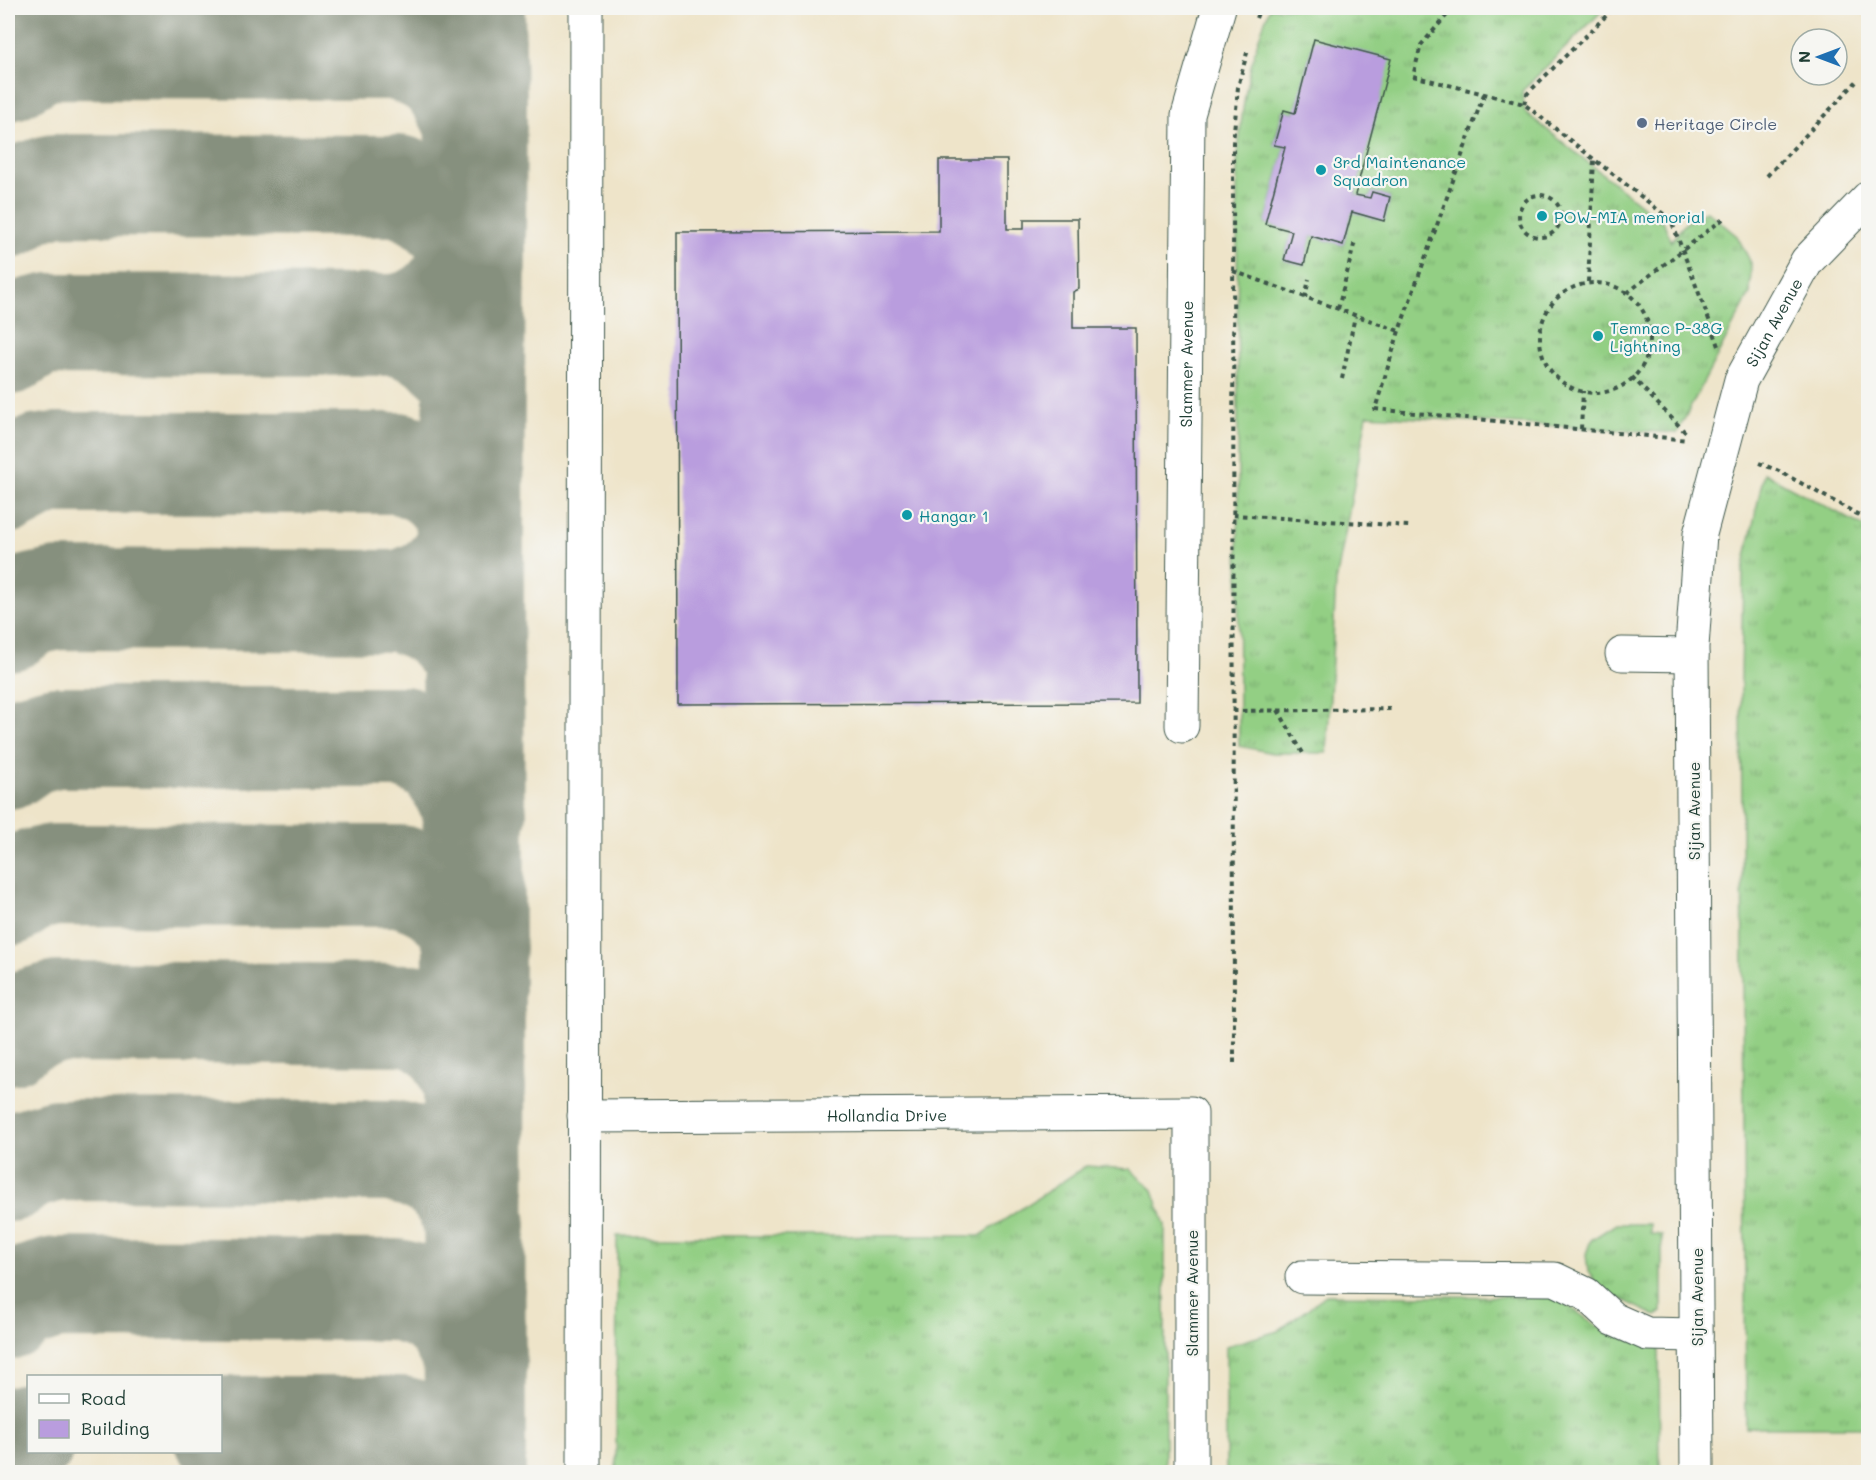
<svg xmlns="http://www.w3.org/2000/svg" width="1876" height="1480" font-family="Mali,sans-serif">
<style>
.grass{fill:url(#grass-tufts);stroke:#59865c;stroke-width:1.5;fill-rule:evenodd}
.lines{fill:none;stroke-linecap:round;stroke-linejoin:round}
.taxiway{stroke:#86907e;stroke-width:102}
.building{fill:#b99dde}
.minor-casing{stroke:#3e564a;stroke-width:35}
.path{stroke:#3e564a;stroke-width:4;stroke-dasharray:4.5 4.5;stroke-linecap:butt}
.minor{stroke:#fff;stroke-width:33}
.service-dot{fill:#5c6f8a;stroke:#f6f6f2;stroke-width:2}
.culture-dot{fill:#0f9aa8;stroke:#f6f6f2;stroke-width:2}
.labels{text-anchor:middle;dominant-baseline:central;stroke-width:4.5;stroke-linejoin:round;paint-order:stroke}
.service-label{font-size:16px;fill:#4e5e75;stroke:#f6f6f2;text-anchor:start}
.culture-label{font-size:16px;fill:#0d838f;stroke:#f6f6f2;text-anchor:start}
.street-label{font-size:16px;fill:#1f3d34;stroke:#f6f6f2}
</style>
<defs>
<pattern id="grass-tufts" width="24" height="20" patternUnits="userSpaceOnUse" patternTransform="scale(1.5)"><rect width="24" height="20" fill="#93cf84"/><path d="M3 7l-1-3M5 7V3M7 7l1-3M15 17l-1-3M17 17v-4M19 17l1-3" fill="none" stroke="#77a96d"/></pattern>
</defs>
<rect width="100%" height="100%" fill="#f6f6f2"/>
<filter id="ink" filterUnits="userSpaceOnUse"><feTurbulence type="fractalNoise" baseFrequency=".0167" numOctaves="2"/><feDisplacementMap in="SourceGraphic" scale="12" xChannelSelector="R" yChannelSelector="G"/><feConvolveMatrix kernelMatrix="1 2 1 2 8 2 1 2 1" color-interpolation-filters="sRGB"/></filter>
<filter id="wash" filterUnits="userSpaceOnUse"><feTurbulence type="fractalNoise" baseFrequency=".008" numOctaves="4" result="noise"/><feDisplacementMap in="SourceGraphic" scale="24" xChannelSelector="R" yChannelSelector="G"/><feGaussianBlur stdDeviation="1.35" result="paint"/><feColorMatrix in="noise" values="0 0 0 0 0 0 0 0 0 0 0 0 0 0 0 0 0 1.4 0 .05"/><feComposite in="paint" operator="in"/></filter>
<g filter="url(#wash)">
<rect width="100%" height="100%" fill="#eee4c9"/>
<!-- grass -->
<g class="grass">
<path d="M1270,8H1605L1522,91L1525,112L1664,223L1671,242C1682,227 1688,217 1707,211L1737,236L1751,263L1750,293L1677,433L1367,415L1336,582L1327,753H1273L1239,746L1237,167C1241,112 1248,59 1270,8ZM1314,40L1390,59L1355,195L1370,198L1372,192L1390,197L1384,220L1352,212L1343,245L1311,236L1304,265L1284,260L1292,231L1265,224L1285,147L1274,144L1283,110L1295,113Z"/>
<path d="M1764,473L1868,529V1427H1746L1741,681L1743,571Z"/>
<path d="M1086,1166L1130,1169L1153,1190L1165,1225V1472H616L617,1236H980Z"/>
<path d="M1616,1224H1650V1234L1662,1235V1312L1656,1316L1602,1290L1588,1272L1586,1254L1591,1240Z"/>
<path d="M1326,1295L1555,1297L1609,1334L1659,1348L1660,1472H1226V1346L1278,1331Z"/>
</g>
<g class="lines">
<!-- taxiway -->
<g class="taxiway">
<path d="M474,8L476,99L473,531L475,1472"/>
<path d="M8,70L36,53L56,48L395,49C442,61 457,81 476,124"/>
<path d="M8,207L24,195L54,185L399,186C439,199 454,218 475,253C458,291 439,319 395,325"/>
<path d="M8,344L33,328L51,324L395,325C419,329 438,340 455,357"/>
<path d="M8,482L40,465L56,463H398C440,473 457,492 473,531C455,572 444,588 400,601"/>
<path d="M8,620L30,605L58,599L399,601C421,608 445,618 458,638"/>
<path d="M8,758L28,744L55,737H402C453,753 453,769 476,813"/>
<path d="M8,895L29,881L53,875L400,876C438,886 468,905 475,948"/>
<path d="M8,1034C21,1020 40,1016 58,1012L412,1015C452,1031 461,1048 475,1087"/>
<path d="M8,1171L26,1159L57,1150L391,1151C439,1160 460,1180 476,1225"/>
<path d="M8,1309L22,1298L56,1288L397,1290C446,1303 457,1318 476,1364"/>
<path d="M220,1427H401C430,1435 448,1448 465,1472"/>
<path d="M8,1448L28,1434"/>
</g>
</g>
<g id="blocks">
<!-- building -->
<g class="building">
<path d="M1314,39L1391,59L1355,195L1370,198L1372,192L1390,197L1384,221L1352,212L1343,245L1311,236L1304,265L1284,260L1292,231L1265,224L1285,147L1274,145L1284,110L1295,113Z"/>
<path d="M939,160H1007V229H1024V219H1078L1079,289L1073,292V328H1136L1137,703L678,704L677,232L939,231Z"/>
</g>
</g>
</g>
<g filter="url(#ink)">
<use href="#blocks" fill-opacity="0" stroke="#3e564a" stroke-width="1.5"/>
<g class="lines">
<defs>
<g id="minor">
<path d="M1622,654L1692,655"/>
<path id="s1" d="M1182,726L1188,115L1219,8"/>
<path id="s2" d="M584,1116L1191,1113V1472"/>
<path d="M1302,1277L1555,1279L1586,1294L1613,1319L1647,1334L1696,1335"/>
<path d="M584,1472L586,8"/>
<path id="s3" d="M1697,1472L1692,647L1700,534L1741,380L1807,261L1868,198"/>
</g>
</defs>
<!-- minor casing -->
<use href="#minor" class="minor-casing"/>
<!-- path -->
<g class="path">
<path d="M1431,8L1447,14"/>
<path d="M1453,8L1421,45L1413,76L1524,104L1671,220L1719,346"/>
<path d="M1256,18L1260,8"/>
<path d="M1484,94L1399,331L1375,409L1688,440"/>
<path d="M1524,104L1527,94L1614,8"/>
<path d="M1767,176L1856,82"/>
<circle cx="1540" cy="216" r="21"/>
<path d="M1562,217L1591,219"/>
<path d="M1233,271L1399,331"/>
<path d="M1588,282L1594,159"/>
<circle cx="1595" cy="338" r="55"/>
<path d="M1627,293L1723,219"/>
<path d="M1305,298L1309,279"/>
<path d="M1338,309L1355,241"/>
<path d="M1632,377L1688,435"/>
<path d="M1342,379L1355,316"/>
<path d="M1581,429L1583,391"/>
<path d="M1759,463L1779,471L1868,520"/>
<path d="M1233,515L1409,526"/>
<path d="M1278,710L1304,755"/>
<path d="M1233,711L1393,709"/>
<path d="M1234,1063L1233,143L1238,87L1248,49"/>
</g>
<!-- minor -->
<use href="#minor" class="minor"/>
</g>
</g>
<!-- markers -->
<circle class="service-dot" cx="1642" cy="123" r="6"/>
<g class="culture-dot">
<circle cx="1321" cy="170" r="6"/>
<circle cx="1542" cy="216" r="6"/>
<circle cx="1598" cy="336" r="6"/>
<circle cx="907" cy="515" r="6"/>
</g>
<g class="labels">
<!-- service labels -->
<g class="service-label">
<text x="1654" y="123">Heritage Circle</text>
</g>
<!-- culture labels -->
<g class="culture-label">
<text x="1333" y="161">3rd Maintenance<tspan x="1333" dy="18">Squadron</tspan></text>
<text x="1554" y="216">POW-MIA memorial</text>
<text x="1610" y="327">Temnac P-38G<tspan x="1610" dy="18">Lightning</tspan></text>
<text x="919" y="515">Hangar 1</text>
</g>
<!-- street labels -->
<g class="street-label">
<text stroke="none"><textPath href="#s3" startOffset="1164">Sijan Avenue</textPath></text>
<text stroke="none"><textPath href="#s1" startOffset="362">Slammer Avenue</textPath></text>
<text transform="translate(1693 811) rotate(-90)">Sijan Avenue</text>
<text stroke="none"><textPath href="#s2" startOffset="303">Hollandia Drive</textPath></text>
<text transform="translate(1191 1293) rotate(-90)">Slammer Avenue</text>
<text transform="translate(1696 1297) rotate(-90)">Sijan Avenue</text>
</g>
</g>
<!-- margin -->
<rect width="1876" height="1480" fill="none" stroke="#f6f6f2" stroke-width="30"/>
<!-- legend -->
<rect x="27" y="1375" width="195" height="78" fill="#f6f6f2" stroke="#a0aca6" stroke-width="1.5"/>
<rect x="39" y="1394" width="30" height="9" fill="#ffffff" stroke="#a0aca6" stroke-width="1.5"/>
<text x="81" y="1405" font-size="18" fill="#1f3d34">Road</text>
<rect x="39" y="1420" width="30" height="18" fill="#b99dde" stroke="#a0aca6" stroke-width="1.5"/>
<text x="81" y="1435" font-size="18" fill="#1f3d34">Building</text>
<!-- north arrow -->
<g transform="translate(1819 57) rotate(270)"><circle r="28" fill="#f6f6f2" stroke="#a0aca6" stroke-width="1.5"/>
<path d="M0-4.5L10 22L0 15L-10 22Z" fill="#1f6fb2"/>
<text y="-9" font-size="16" font-weight="bold" text-anchor="middle" fill="#1f3d34">N</text>
</g>
</svg>
